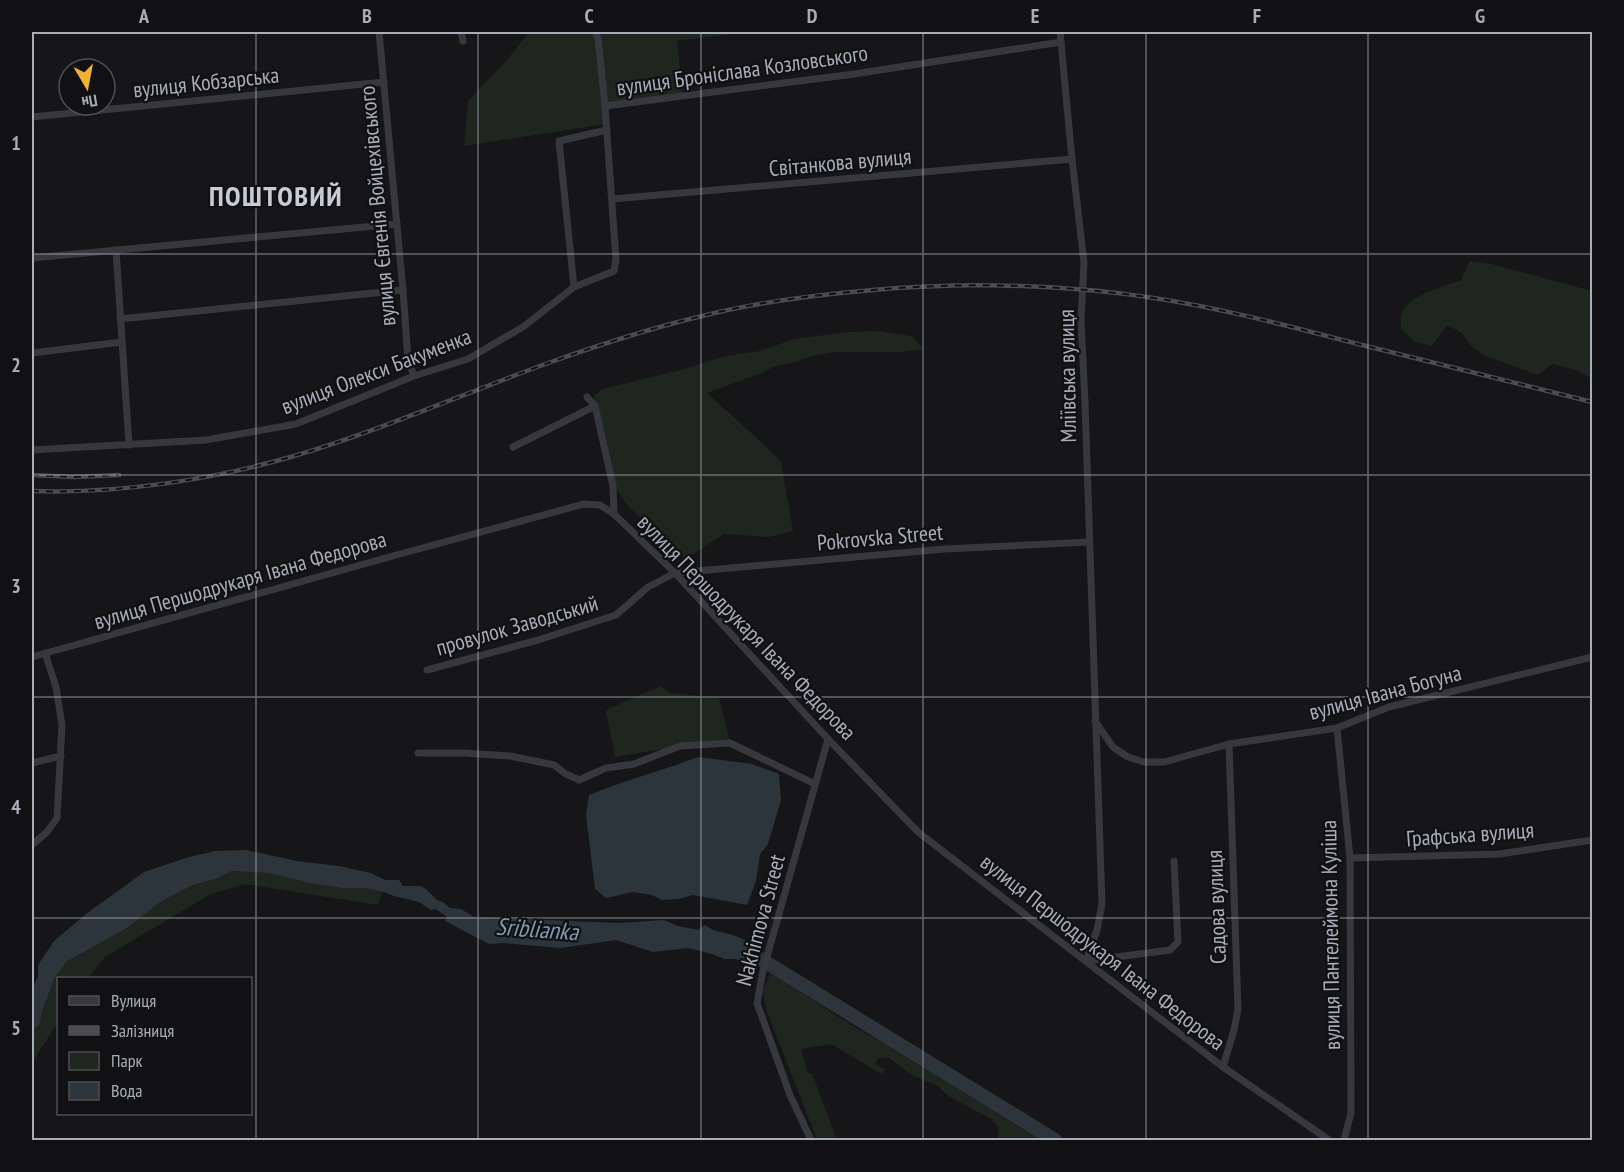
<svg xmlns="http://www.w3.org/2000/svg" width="1624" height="1172" font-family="'PT Sans Narrow',sans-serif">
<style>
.green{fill:#1e261f}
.water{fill:#2c353c}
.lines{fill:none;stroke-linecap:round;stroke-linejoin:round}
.river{stroke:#2c353c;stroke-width:14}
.minor{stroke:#37383d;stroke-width:7}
.rail-casing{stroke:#4a4c52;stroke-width:4.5}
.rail{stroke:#111113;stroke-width:2;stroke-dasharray:7;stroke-linecap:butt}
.grid{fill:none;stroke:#a8adb8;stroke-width:1.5;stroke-opacity:0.55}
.labels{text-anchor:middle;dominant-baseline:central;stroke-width:4.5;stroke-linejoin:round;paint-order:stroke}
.street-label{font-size:22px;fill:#a8adb8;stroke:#111113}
.water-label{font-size:24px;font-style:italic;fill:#7f9bb3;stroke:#111113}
.district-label{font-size:28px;font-weight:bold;letter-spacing:1.5px;fill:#c9ccd4;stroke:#111113}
.neatline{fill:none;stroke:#a8adb8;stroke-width:2}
.grid-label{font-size:20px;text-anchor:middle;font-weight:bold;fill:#a8adb8}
</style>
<rect width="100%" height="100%" fill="#161618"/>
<!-- green -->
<g class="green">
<path d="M529,32H748L677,41L683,96L605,106L606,124L464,146L468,101L506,61Z"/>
<path d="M1470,261L1492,264L1592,291V379L1578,371L1553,364L1538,375L1485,356L1470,345L1462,333L1447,325L1432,346L1415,342L1401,329C1401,325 1400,319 1401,315C1407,295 1443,287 1461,280Z"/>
<path d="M878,331L912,336L923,349L901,352H836L811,356L796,362L776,366L759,374L707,393L760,441L781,462L793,531L769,537L724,534L686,559L631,509L613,486L595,406L594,396L602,389L681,370L725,356L760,351L794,339L848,332Z"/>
<path d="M661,686L670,693L719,698L730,743L680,746L615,757L606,710Z"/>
<path d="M231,871L269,873L309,883L342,888H363L382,891L378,905L245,884L211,894L105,957L88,978H58V1022L32,1063V1045L34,1041V1029L41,1018L42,1012L54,979L66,962L127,928L160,902L193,885L218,878Z"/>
<path d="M771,972L826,1009L860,1030L921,1063L1029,1128L1054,1140H995L998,1136L999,1128L991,1119L948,1096L938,1086L910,1074L889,1058H878L875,1064L885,1069L883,1075L831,1044L807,1048L801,1050L808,1073L812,1074L837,1140H817L766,1009L763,991Z"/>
</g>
<!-- water -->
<g class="water">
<path d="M698,757L752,764L779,774L781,800L768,844L760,854L756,881L747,905L693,895L679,899L662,900L652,895L633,892L606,898L595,889L586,815L589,795C625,780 662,771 698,757Z"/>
<path d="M246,850L297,861L338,866L371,873L385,880H399L403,886H421L426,889L437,900L443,902L450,908L461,909L474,917L618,923L664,920L678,926L698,930L705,925C715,932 718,931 729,934C740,937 751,943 761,950L758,964L734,959H724L712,954L688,948L653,952L616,940L561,948L503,943L489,944L445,921L447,917L436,909L431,910L419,902L394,896L381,891L363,888H342L309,883L269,873L231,871L218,878L193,885L160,902L127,928L66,962L54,979L42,1012L40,1022L38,1026L34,1029L35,1038L32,1045V989L38,977V965L54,941L86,914L144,872L189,857L215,851Z"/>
</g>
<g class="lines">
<!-- river -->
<path class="river" d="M745,951L759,958L1055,1140"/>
<!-- minor -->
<g class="minor">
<path d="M379,32L403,290L408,360L414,376"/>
<path d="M461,32L463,41"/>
<path d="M1060,32L1072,159L1084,263L1081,319L1085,403L1102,904L1097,930L1086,961"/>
<path d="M605,106L854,74L1061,42"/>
<path d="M32,117L384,82"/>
<path d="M612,199L1072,159"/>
<path d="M116,250L129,445"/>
<path d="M32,258L397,224"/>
<path d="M574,287L559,141L607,130"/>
<path d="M120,319L403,290"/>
<path d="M32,353L122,342"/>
<path d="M587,397L595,406L613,486L614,514"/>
<path d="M513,447L595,406"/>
<path d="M32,450L206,440L296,424L414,376L468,359L523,327L574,287L614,271L616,260L605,106L598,38L595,32"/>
<path d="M32,657L389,557L584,504L600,505L614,514L675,573L828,739L918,832L1223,1067L1329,1140"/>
<path d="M427,670L538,640L616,615L648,587L675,573L945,549L1089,542"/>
<path d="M1095,721L1113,747L1128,757L1144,762H1164L1229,744L1337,728L1389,707L1592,657"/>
<path d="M1337,728L1350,858L1351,1113L1344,1140"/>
<path d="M418,753H464L510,756L554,765L566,774L579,780L606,768L634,764L680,746L730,743L815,784"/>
<path d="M32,763L61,756"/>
<path d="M32,845L47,832L57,818L62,725L56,687L45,653"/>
<path d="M1350,858L1500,854L1592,840"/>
<path d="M1086,961L1170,950L1178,942L1174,861"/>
<path d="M1223,1067L1234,1030L1238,1009L1229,744"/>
<path d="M811,1140L790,1095L757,1003L763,971L828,739"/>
</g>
<defs>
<g id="rail">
<path d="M32,475L74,477L119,475"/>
<path d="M32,491C117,494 212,480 294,456C382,430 465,393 551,362C599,345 648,329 698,317C755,302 814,295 873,290C967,282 1060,284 1154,298C1220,308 1285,325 1350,342C1431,362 1512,382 1592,402"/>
</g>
</defs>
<!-- rail casing -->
<use href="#rail" class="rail-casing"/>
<!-- rail -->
<use href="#rail" class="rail"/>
</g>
<!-- grid -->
<path class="grid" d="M256,32V1140M478,32V1140M701,32V1140M923,32V1140M1146,32V1140M1368,32V1140M32,254H1592M32,475H1592M32,697H1592M32,918H1592"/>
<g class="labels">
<!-- street labels -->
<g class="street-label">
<text transform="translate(742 70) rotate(-8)">вулиця Броніслава Козловського</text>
<text transform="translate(206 82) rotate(-6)">вулиця Кобзарська</text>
<text transform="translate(840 162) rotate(-5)">Світанкова вулиця</text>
<text transform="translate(377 206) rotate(-95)">вулиця Євгенія Войцехівського</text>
<text transform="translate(376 371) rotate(-21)">вулиця Олекси Бакуменка</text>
<text transform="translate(1067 376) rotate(-91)">Мліївська вулиця</text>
<text transform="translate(880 537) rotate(-5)">Pokrovska Street</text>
<text transform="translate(240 580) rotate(-16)">вулиця Першодрукаря Івана Федорова</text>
<text transform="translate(517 625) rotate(-16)">провулок Заводський</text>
<text transform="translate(747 627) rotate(46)">вулиця Першодрукаря Івана Федорова</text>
<text transform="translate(1385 692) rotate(-15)">вулиця Івана Богуна</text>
<text transform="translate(1470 834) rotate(-4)">Графська вулиця</text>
<text transform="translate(1216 907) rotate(-92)">Садова вулиця</text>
<text transform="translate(760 920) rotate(-75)">Nakhimova Street</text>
<text transform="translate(1330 935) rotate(-91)">вулиця Пантелеймона Куліша</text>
<text transform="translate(1103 952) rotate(38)">вулиця Першодрукаря Івана Федорова</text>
</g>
<!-- water labels -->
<g class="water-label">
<text transform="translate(537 929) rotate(4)">Sriblianka</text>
</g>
<!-- district labels -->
<g class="district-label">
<text x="276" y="195">ПОШТОВИЙ</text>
</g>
</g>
<!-- border -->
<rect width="1624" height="1172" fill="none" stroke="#111113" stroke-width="66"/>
<!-- legend -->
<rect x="57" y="977" width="195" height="138" fill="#111113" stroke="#4d4f55" stroke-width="1.5"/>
<rect x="69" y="996" width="30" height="9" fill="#37383d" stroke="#4d4f55" stroke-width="1.5"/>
<text x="111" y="1007" font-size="18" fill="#a8adb8">Вулиця</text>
<rect x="69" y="1026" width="30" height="9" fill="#4a4c52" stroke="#4d4f55" stroke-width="1.5"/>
<text x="111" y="1037" font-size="18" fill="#a8adb8">Залізниця</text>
<rect x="69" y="1052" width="30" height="18" fill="#1e261f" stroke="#4d4f55" stroke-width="1.5"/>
<text x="111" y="1067" font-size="18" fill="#a8adb8">Парк</text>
<rect x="69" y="1082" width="30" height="18" fill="#2c353c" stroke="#4d4f55" stroke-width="1.5"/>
<text x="111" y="1097" font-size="18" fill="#a8adb8">Вода</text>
<!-- north arrow -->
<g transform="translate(87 87) rotate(170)"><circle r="28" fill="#111113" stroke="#4d4f55" stroke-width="1.5"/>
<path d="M0-4.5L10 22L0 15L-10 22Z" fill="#f2b134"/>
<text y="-9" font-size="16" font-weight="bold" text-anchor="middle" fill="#a8adb8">Пн</text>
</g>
<rect x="33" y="33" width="1558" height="1106" class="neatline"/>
<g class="grid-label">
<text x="144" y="23">A</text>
<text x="367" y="23">B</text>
<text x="589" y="23">C</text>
<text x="812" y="23">D</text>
<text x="1035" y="23">E</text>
<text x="1257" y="23">F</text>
<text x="1480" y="23">G</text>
<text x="16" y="150">1</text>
<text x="16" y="372">2</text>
<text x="16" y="593">3</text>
<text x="16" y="814">4</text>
<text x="16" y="1035">5</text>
</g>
</svg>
